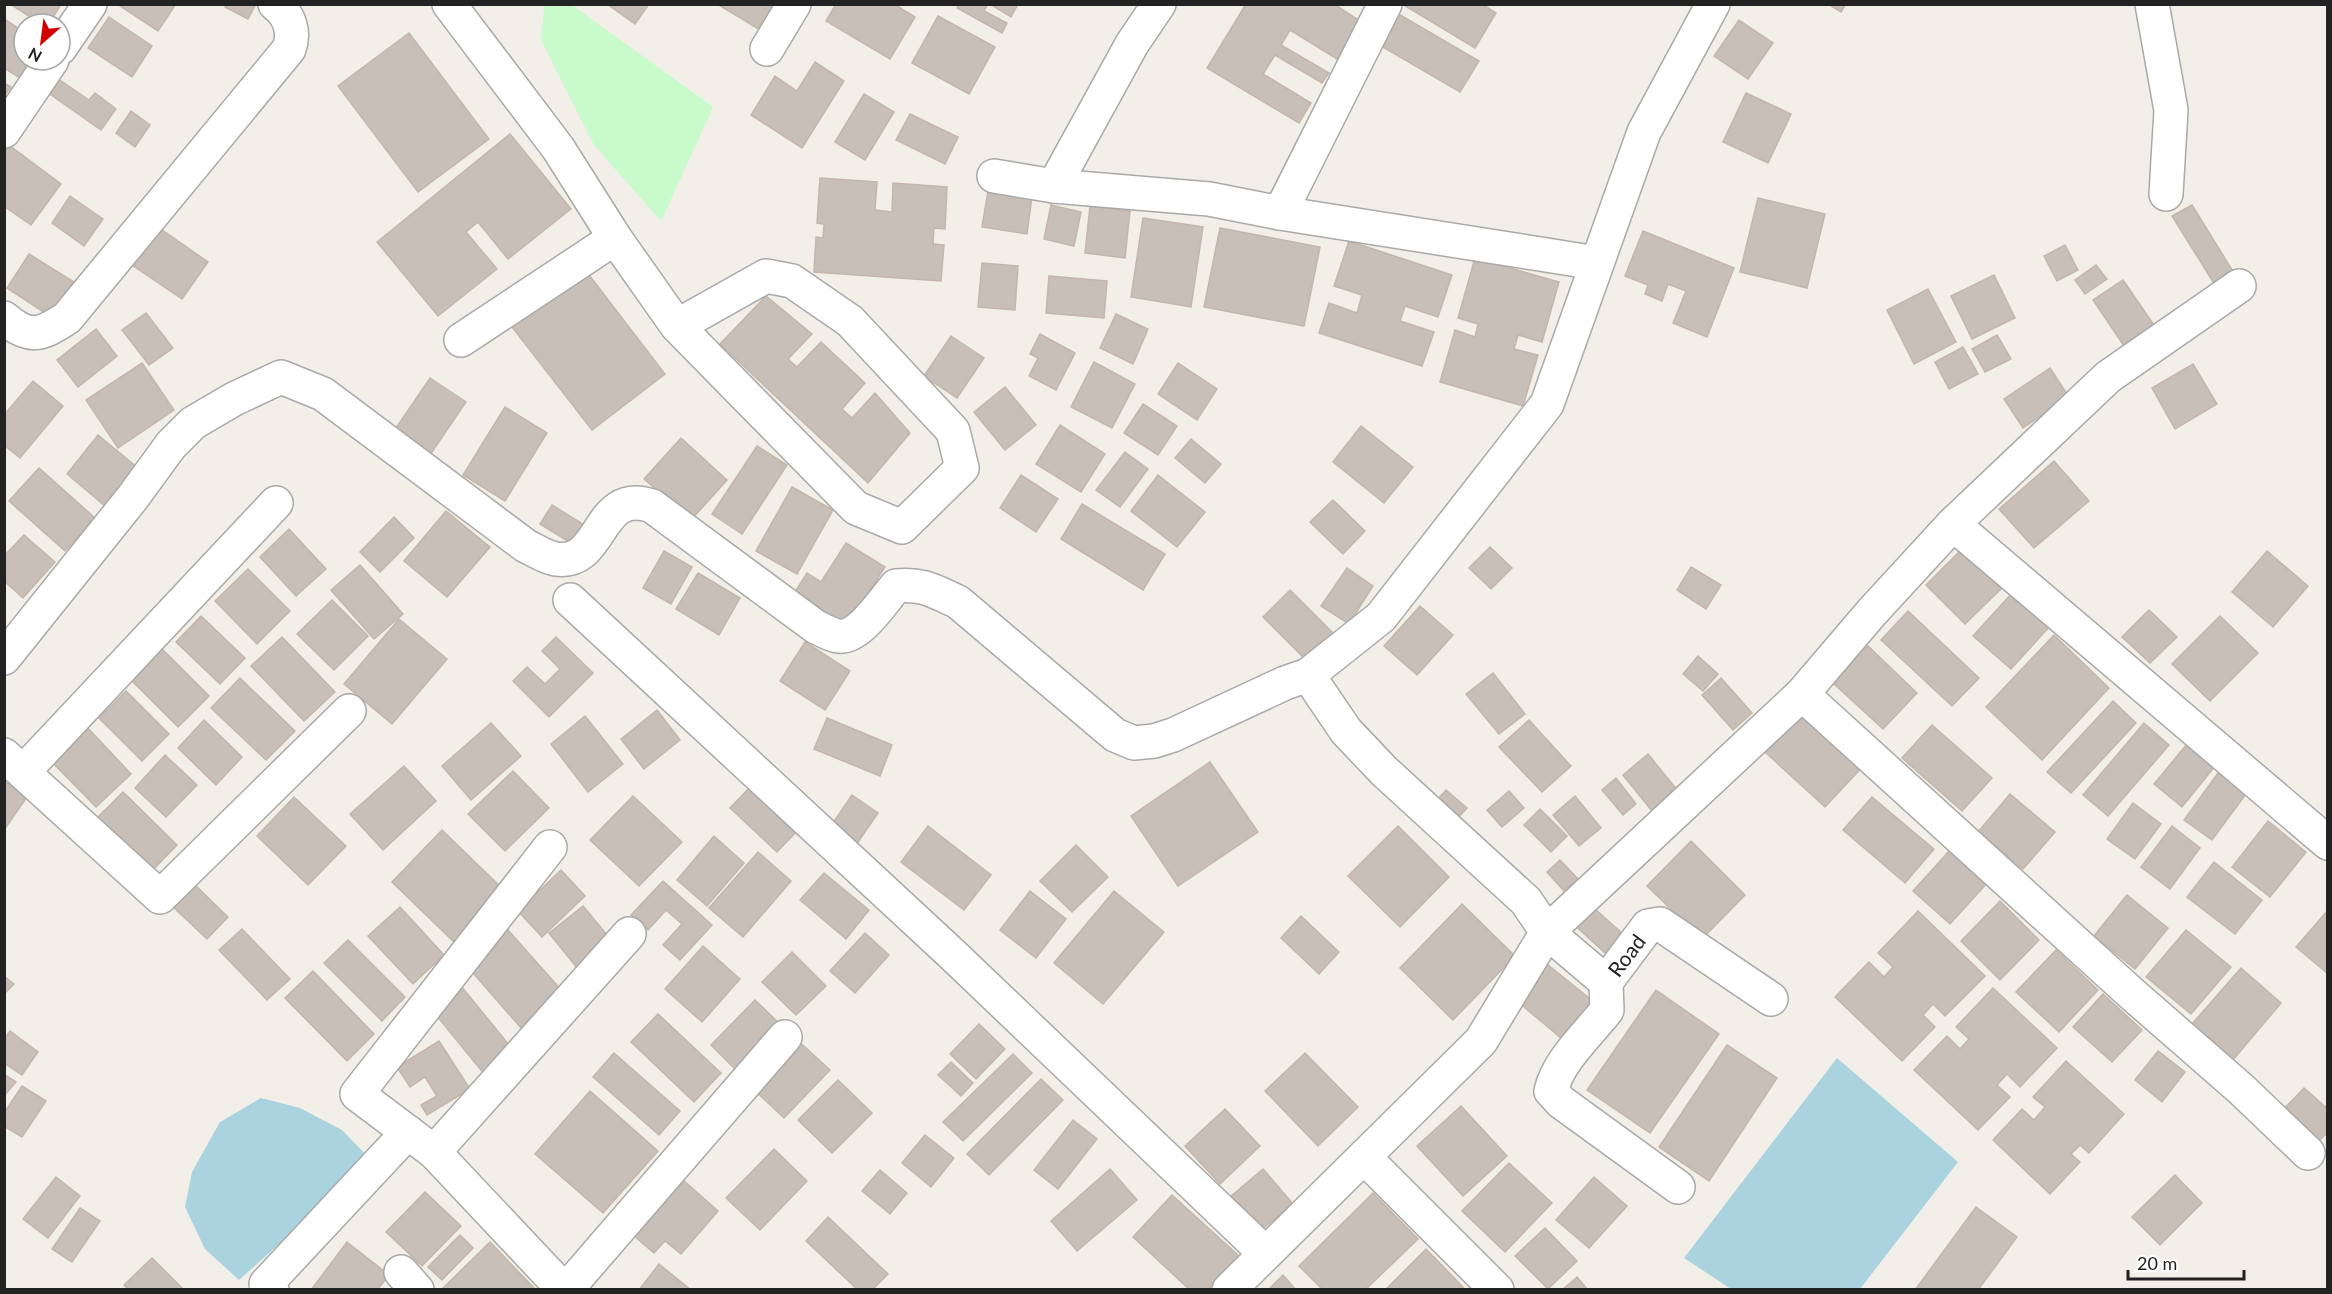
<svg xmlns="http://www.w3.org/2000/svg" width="2332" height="1294" font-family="Lato,sans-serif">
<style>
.park{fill:#c8facc}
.water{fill:#aad3df}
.building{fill:#c7bfb8;stroke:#c4b6ab;stroke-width:1.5}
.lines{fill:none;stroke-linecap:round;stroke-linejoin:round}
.minor-casing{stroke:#a9a9a9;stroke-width:36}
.minor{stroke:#fff;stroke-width:33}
.labels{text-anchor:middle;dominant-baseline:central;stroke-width:6;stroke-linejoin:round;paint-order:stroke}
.street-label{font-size:21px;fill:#222;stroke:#fff}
</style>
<rect width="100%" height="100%" fill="#f2efe9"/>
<!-- park -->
<path class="park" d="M548,5H572L713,107L661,221L594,145L541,40L544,7Z"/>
<!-- water -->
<g class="water">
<path d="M1837,1058L1958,1162L1860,1289H1731L1684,1258Z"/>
<path d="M261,1098L300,1108L342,1130L370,1159L351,1180L239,1280L205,1249L185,1207L192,1172L220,1122Z"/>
</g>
<!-- building -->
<g class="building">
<path d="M10,4H61L49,24H41Z"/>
<path d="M117,4H176L158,31Z"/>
<path d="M227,4H256L248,19L225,7Z"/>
<path d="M607,4H649L635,24Z"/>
<path d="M717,4H778L762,31Z"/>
<path d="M836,4H894L915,17L890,59L826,21Z"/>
<path d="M959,4H988L984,11L1007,23L1002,33L957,8Z"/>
<path d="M990,4H1018L1011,17Z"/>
<path d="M1246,4H1334L1360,21L1337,59L1290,30L1281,45L1329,73L1322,83L1275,55L1263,74L1311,103L1299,123L1207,68Z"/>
<path d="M1402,4H1482L1496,13L1475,48Z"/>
<path d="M1828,4H1846L1841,12Z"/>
<path d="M1395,12L1479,61L1460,92L1376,43Z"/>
<path d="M938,16L995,47L969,94L912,63Z"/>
<path d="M109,17L152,46L132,77L88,48Z"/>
<path d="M4,19L24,32V60H31L20,78L4,68Z"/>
<path d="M1739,20L1773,43L1748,79L1714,56Z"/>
<path d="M409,33L489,139L418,192L338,86Z"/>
<path d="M815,62L844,81L802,148L751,115L775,76L797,91Z"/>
<path d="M57,78L89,100L95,93L116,109L101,130L47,92Z"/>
<path d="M4,83L11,87L4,96Z"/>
<path d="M1746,93L1791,114L1768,163L1723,142Z"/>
<path d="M864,94L894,112L865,160L835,142Z"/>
<path d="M131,111L150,125L135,147L116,133Z"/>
<path d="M910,114L958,137L945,164L896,140Z"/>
<path d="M510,134L571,209L508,259L478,222L466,232L497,269L438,316L377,242Z"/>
<path d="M9,145L61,184L31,225L4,206V151Z"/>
<path d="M820,178L877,182L875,210L892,212L893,183L947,187L945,229L934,228L933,244L944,245L941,281L814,272L816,237L823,238L824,224L817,223Z"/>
<path d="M988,191L1032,197L1027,234L982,227Z"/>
<path d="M70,196L103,219L84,246L52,223Z"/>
<path d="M1758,198L1825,214L1807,288L1740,272Z"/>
<path d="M1051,205L1081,212L1074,246L1044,239Z"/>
<path d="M2192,205L2234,273L2215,285L2172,216Z"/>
<path d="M1090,206L1130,211L1125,258L1085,253Z"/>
<path d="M1143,218L1203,227L1191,307L1131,297Z"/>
<path d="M158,227L208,262L182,299L132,265Z"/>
<path d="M1220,228L1320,247L1304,326L1204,307Z"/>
<path d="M1643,231L1734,268L1707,337L1673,323L1686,291L1668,284L1662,301L1645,294L1648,285L1625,276Z"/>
<path d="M1349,241L1452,275L1438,317L1405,306L1400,321L1434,332L1422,366L1319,333L1329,303L1357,313L1362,295L1334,286Z"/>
<path d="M2065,245L2078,270L2057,281L2044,256Z"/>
<path d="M29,254L74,282L51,317L7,288Z"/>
<path d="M1475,258L1559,282L1542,342L1518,335L1514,349L1538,355L1523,406L1440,382L1455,330L1475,337L1478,324L1458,318Z"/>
<path d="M982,263L1018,266L1015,310L978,307Z"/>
<path d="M2096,265L2107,279L2085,294L2075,280Z"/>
<path d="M583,267L665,374L592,430L509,323Z"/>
<path d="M1994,275L2015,318L1972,339L1951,296Z"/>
<path d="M1049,276L1107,281L1104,318L1046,313Z"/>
<path d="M2123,280L2156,328L2126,349L2093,300Z"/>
<path d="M1928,289L1956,342L1914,364L1887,310Z"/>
<path d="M766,296L812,334L788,359L797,367L821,342L865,383L842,409L852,418L875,393L910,433L868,483L720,344Z"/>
<path d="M146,313L173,348L149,365L122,330Z"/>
<path d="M1116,314L1148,329L1133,364L1100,348Z"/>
<path d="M96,329L117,356L78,387L57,360Z"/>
<path d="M1040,334L1075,353L1056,390L1029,376L1038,358L1030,354Z"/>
<path d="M1997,335L2011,359L1985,372L1972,349Z"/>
<path d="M951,336L984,358L957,398L924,376Z"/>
<path d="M1963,347L1978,374L1949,389L1935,362Z"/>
<path d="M1094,362L1135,384L1112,428L1071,407Z"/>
<path d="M142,363L174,410L118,448L86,400Z"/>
<path d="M1178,363L1217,389L1197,420L1158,394Z"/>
<path d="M2193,364L2217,404L2175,429L2152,388Z"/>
<path d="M2050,368L2069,397L2023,428L2004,399Z"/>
<path d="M430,378L466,402L430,455L394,431Z"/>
<path d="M33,381L63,406L20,458L4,445V415Z"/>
<path d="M1005,387L1036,425L1005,450L974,412Z"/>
<path d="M1143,404L1177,426L1158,455L1124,433Z"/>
<path d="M505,407L547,433L505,501L463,475Z"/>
<path d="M1060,425L1105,454L1081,492L1036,464Z"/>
<path d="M1361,426L1413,467L1384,503L1333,462Z"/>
<path d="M98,435L143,472L111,511L67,474Z"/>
<path d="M681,438L727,480L691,520L644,479Z"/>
<path d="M1191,439L1221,464L1205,483L1175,458Z"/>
<path d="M757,446L787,465L742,534L712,514Z"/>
<path d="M1125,452L1148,469L1120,507L1096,490Z"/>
<path d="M2054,461L2089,501L2034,548L1999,509Z"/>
<path d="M39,468L95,518L65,551L9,501Z"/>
<path d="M1021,475L1058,499L1036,532L1000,508Z"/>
<path d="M1158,475L1205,512L1177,547L1131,511Z"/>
<path d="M792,487L833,510L797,574L756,551Z"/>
<path d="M1333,500L1365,531L1343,554L1310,522Z"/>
<path d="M1082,504L1165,554L1143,590L1061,539Z"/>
<path d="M552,505L586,526L574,545L540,524Z"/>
<path d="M446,511L490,547L447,597L404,561Z"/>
<path d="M394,517L414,538L380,572L360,552Z"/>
<path d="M289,529L326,569L296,596L260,557Z"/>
<path d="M24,535L55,562L23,598L4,581V556Z"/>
<path d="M846,543L885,567L845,629L793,595L807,573L821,582Z"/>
<path d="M1490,547L1512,568L1491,589L1469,568Z"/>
<path d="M1964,547L2003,587L1965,624L1926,585Z"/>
<path d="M664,551L692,567L671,604L643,588Z"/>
<path d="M2267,551L2308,586L2273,627L2232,592Z"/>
<path d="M360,565L403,614L374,639L331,590Z"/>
<path d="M1691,567L1721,585L1706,609L1677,590Z"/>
<path d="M1347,568L1373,586L1349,624L1321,606Z"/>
<path d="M248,569L290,611L257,644L215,601Z"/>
<path d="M698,573L740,598L719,635L676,609Z"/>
<path d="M1290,590L1335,635L1308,662L1263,617Z"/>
<path d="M2013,592L2051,625L2011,669L1973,636Z"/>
<path d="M332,600L368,636L334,670L297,634Z"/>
<path d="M1420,606L1453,635L1417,675L1384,646Z"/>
<path d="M2149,610L2177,637L2150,663L2122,637Z"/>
<path d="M1908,611L1979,678L1952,706L1881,640Z"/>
<path d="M201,616L245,658L220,684L176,642Z"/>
<path d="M2220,616L2258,653L2210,701L2172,664Z"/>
<path d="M399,619L447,659L392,724L344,684Z"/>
<path d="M2054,635L2109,688L2042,760L1986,707Z"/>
<path d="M282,637L335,692L304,721L251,666Z"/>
<path d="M556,637L593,673L549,717L513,681L527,667L545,684L560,669L542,651Z"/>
<path d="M805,642L850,671L825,710L780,681Z"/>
<path d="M1867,645L1917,693L1883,729L1832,682Z"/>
<path d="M162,649L209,696L178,727L131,680Z"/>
<path d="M1698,656L1718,674L1703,691L1683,674Z"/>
<path d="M1493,673L1525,714L1499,734L1466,694Z"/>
<path d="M240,678L295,731L266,760L211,708Z"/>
<path d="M1721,678L1752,713L1733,730L1702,695Z"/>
<path d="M126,691L169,734L142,761L99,718Z"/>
<path d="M2113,701L2136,723L2071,793L2047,772Z"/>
<path d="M1808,707L1867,762L1825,807L1765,752Z"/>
<path d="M657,710L680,740L644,769L621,739Z"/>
<path d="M585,716L623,764L588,792L551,744Z"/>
<path d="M827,718L892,745L880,776L814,749Z"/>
<path d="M204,720L242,757L216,785L178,748Z"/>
<path d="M1529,720L1571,766L1542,792L1499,747Z"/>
<path d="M491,723L521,756L471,800L442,766Z"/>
<path d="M2144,723L2169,745L2108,816L2083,795Z"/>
<path d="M1932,725L1992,778L1962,811L1902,758Z"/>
<path d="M86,726L131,774L96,807L50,760Z"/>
<path d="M2187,744L2215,766L2182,807L2154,784Z"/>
<path d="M1648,754L1678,791L1652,811L1623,775Z"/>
<path d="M165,755L197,785L166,817L135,788Z"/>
<path d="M1210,762L1258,832L1178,886L1131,816Z"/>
<path d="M404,766L436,801L383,850L350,814Z"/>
<path d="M513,771L549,808L505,851L468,814Z"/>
<path d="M2218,773L2246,794L2212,840L2184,820Z"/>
<path d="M1616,778L1636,804L1623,815L1602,790Z"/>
<path d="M4,781L27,797L4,830Z"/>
<path d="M750,787L797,831L777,852L730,808Z"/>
<path d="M1446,790L1467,808L1451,825L1431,807Z"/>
<path d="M1509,791L1524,808L1502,827L1487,810Z"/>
<path d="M123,792L177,845L149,874L94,821Z"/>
<path d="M2010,794L2055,832L2023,869L1978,832Z"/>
<path d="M852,795L878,813L854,848L828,830Z"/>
<path d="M633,796L682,842L639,886L590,840Z"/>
<path d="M1575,796L1601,828L1579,846L1553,815Z"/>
<path d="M294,797L346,846L308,885L257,836Z"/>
<path d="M1872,797L1934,849L1905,883L1843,830Z"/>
<path d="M2133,803L2161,824L2135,859L2107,839Z"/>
<path d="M1540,809L1567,836L1551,852L1524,825Z"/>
<path d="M2268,821L2306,852L2270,897L2232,867Z"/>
<path d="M928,826L991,875L964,910L901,862Z"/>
<path d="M1398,826L1449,877L1400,927L1348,876Z"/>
<path d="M2172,826L2200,848L2170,889L2141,867Z"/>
<path d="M442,830L508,894L457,945L392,882Z"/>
<path d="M714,836L744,863L707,906L677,880Z"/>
<path d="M1691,841L1745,895L1702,939L1647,886Z"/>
<path d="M1076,845L1108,877L1072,912L1040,881Z"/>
<path d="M1951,849L1988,882L1950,924L1913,891Z"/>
<path d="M758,852L791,881L743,937L709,908Z"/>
<path d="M1560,860L1578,879L1564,891L1547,872Z"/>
<path d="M2214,862L2262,900L2235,934L2187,897Z"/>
<path d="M561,870L585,896L542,937L518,911Z"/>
<path d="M824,873L869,910L846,939L800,900Z"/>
<path d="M663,881L712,925L680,960L663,945L682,924L666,910L648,930L631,915Z"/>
<path d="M193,883L228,917L207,939L171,905Z"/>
<path d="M1030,891L1066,919L1036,958L1000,930Z"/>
<path d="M1114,891L1164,932L1103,1004L1054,963Z"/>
<path d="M2127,895L2168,928L2135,969L2094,936Z"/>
<path d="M2000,901L2039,940L2000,980L1961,941Z"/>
<path d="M1587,902L1623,934L1605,953L1570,921Z"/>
<path d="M1462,904L1515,956L1453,1020L1400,968Z"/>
<path d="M583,906L612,941L578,969L549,933Z"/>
<path d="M400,907L444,955L413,984L368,936Z"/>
<path d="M2328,910V974L2296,947Z"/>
<path d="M1918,911L1985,976L1945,1016L1933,1004L1923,1015L1935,1027L1902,1061L1835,997L1869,962L1884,977L1893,967L1878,953Z"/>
<path d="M1301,916L1339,952L1319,974L1281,938Z"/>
<path d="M242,929L290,979L267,1000L219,950Z"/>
<path d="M508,930L563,992L522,1029L467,966Z"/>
<path d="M2186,930L2231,967L2191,1014L2146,977Z"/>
<path d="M865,933L889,955L855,993L830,971Z"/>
<path d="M348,940L405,997L382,1021L324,963Z"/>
<path d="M703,946L740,979L702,1022L665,989Z"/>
<path d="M2056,950L2098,990L2059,1032L2016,992Z"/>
<path d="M792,952L826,986L796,1015L762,982Z"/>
<path d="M1547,964L1599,1006L1568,1044L1517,1001Z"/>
<path d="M2241,968L2281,1003L2233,1060L2192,1024Z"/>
<path d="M313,971L374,1034L347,1061L285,998Z"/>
<path d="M4,976L14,984L4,994Z"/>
<path d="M461,986L514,1051L485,1075L432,1010Z"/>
<path d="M1993,988L2057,1048L2020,1087L2007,1074L1997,1085L2010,1097L1978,1130L1914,1070L1947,1036L1960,1049L1969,1039L1956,1027Z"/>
<path d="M1656,990L1719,1034L1650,1133L1587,1090Z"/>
<path d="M2103,994L2142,1030L2112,1062L2073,1027Z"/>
<path d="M755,1000L785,1029L740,1074L711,1045Z"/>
<path d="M658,1014L721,1073L694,1102L631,1042Z"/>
<path d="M979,1024L1005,1049L976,1079L950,1054Z"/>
<path d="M10,1031L38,1052L22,1075L4,1063V1039Z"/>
<path d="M794,1037L830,1070L784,1118L749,1085Z"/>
<path d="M439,1041L470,1089L427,1115L421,1105L437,1096L425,1077L410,1087L397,1067Z"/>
<path d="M1727,1045L1777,1078L1709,1181L1659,1147Z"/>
<path d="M2158,1051L2185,1072L2162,1102L2135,1080Z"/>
<path d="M614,1053L680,1111L659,1135L593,1077Z"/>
<path d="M1305,1053L1358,1107L1318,1146L1265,1091Z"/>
<path d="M1013,1054L1032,1073L963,1141L943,1122Z"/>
<path d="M2066,1061L2124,1114L2089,1153L2080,1145L2071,1154L2080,1162L2050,1194L1993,1140L2022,1109L2034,1120L2045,1107L2033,1097Z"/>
<path d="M951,1062L973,1083L961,1096L938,1075Z"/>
<path d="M4,1074L16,1082L4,1096Z"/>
<path d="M1041,1079L1063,1100L989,1175L967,1154Z"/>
<path d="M838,1080L872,1113L832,1153L798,1120Z"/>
<path d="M22,1086L46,1101L22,1137L4,1126V1113Z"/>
<path d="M2304,1088L2328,1109V1132L2316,1144L2281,1112Z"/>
<path d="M590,1091L658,1151L603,1213L535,1154Z"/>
<path d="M1461,1106L1507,1156L1463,1196L1417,1146Z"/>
<path d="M1225,1109L1260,1146L1220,1184L1185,1146Z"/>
<path d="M1073,1120L1097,1139L1058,1189L1034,1170Z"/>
<path d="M925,1135L954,1158L931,1187L902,1163Z"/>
<path d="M774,1149L807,1181L760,1230L726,1198Z"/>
<path d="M1509,1163L1552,1203L1505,1252L1462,1211Z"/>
<path d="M1110,1169L1137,1200L1077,1251L1051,1221Z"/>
<path d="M1263,1169L1293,1204L1260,1231L1230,1197Z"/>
<path d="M880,1170L907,1193L890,1214L862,1191Z"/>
<path d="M2175,1175L2202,1203L2160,1245L2132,1217Z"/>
<path d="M56,1177L80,1196L48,1238L23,1219Z"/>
<path d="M1594,1177L1627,1206L1589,1248L1556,1220Z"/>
<path d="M682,1179L718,1211L681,1254L665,1241L654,1253L634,1236Z"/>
<path d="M425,1192L461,1226L422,1266L386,1232Z"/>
<path d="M1373,1193L1418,1239L1365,1290H1323L1299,1266Z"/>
<path d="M1172,1195L1239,1256L1208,1290H1190L1133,1237Z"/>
<path d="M1976,1207L2017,1237L1978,1290H1915Z"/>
<path d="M80,1208L100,1221L72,1262L52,1249Z"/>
<path d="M828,1217L888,1274L872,1290H858L806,1241Z"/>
<path d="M1545,1228L1577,1261L1548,1289L1515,1256Z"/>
<path d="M460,1235L473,1248L442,1280L428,1267Z"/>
<path d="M347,1242L389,1275L377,1290H311Z"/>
<path d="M490,1242L536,1290H441Z"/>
<path d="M1426,1249L1463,1287L1461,1290H1385Z"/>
<path d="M152,1258L184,1290H129L124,1285Z"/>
<path d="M659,1264L691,1290H639Z"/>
<path d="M1283,1275L1296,1290H1268Z"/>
<path d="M1577,1277L1588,1290H1562Z"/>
</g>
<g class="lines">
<defs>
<g id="minor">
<path d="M449,4L558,148L615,238L677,326L856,508L902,527L962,468L953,431L850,321L792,281L766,276L677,326"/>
<path d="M2152,4L2171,110L2166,194"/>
<path d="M60,48L90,4"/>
<path d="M767,49L794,4"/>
<path d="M4,131L52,60"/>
<path d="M994,176L1054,186L1209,199L1280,213L1597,263"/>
<path d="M1054,186L1132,44L1159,4"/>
<path d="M1280,213L1385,4"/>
<path d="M4,318C30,340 41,335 67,318L289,49C295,33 290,15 275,4"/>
<path d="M461,340L615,238"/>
<path d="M1953,524L2108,377L2239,286"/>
<path d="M570,600L953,955L1265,1253"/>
<path d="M4,658L133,497L171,445L193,423L234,399L281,377L323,394L526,546C535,550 546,558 556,559C605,566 595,487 652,506L816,627C823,630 831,635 838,636C859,639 883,601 896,586C922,583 934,591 958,602L1115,735L1134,743L1154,741L1173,735L1285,683L1308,675"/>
<path d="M1802,694L2131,993L2241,1089L2308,1153"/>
<path d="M4,755L160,897L349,711"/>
<path d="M23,772L276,503"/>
<path d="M550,847L357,1094L434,1152L564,1290"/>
<path d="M1606,982L1607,1010C1588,1034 1558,1061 1551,1091L1561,1102L1678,1187"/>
<path d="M1771,999L1660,924L1648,926L1606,982L1547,932L1802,694L1872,612L1953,524L2328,843"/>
<path d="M434,1152L629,934"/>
<path d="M1364,1157L1497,1290"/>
<path d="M401,1272L417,1290"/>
<path d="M272,1290L266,1284L408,1132"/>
<path d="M566,1290L785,1037"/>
<path d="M1229,1290L1481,1041L1547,932L1526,901L1384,771L1346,731L1308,675L1381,617L1547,404L1644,132L1713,4"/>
</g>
</defs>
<!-- minor casing -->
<use href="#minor" class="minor-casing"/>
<!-- minor -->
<use href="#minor" class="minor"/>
</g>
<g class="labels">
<!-- street labels -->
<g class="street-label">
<text transform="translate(1626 955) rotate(-53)">Road</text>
</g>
</g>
<!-- border -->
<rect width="2332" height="1294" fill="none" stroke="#222222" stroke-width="12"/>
<!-- north arrow -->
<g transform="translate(42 42) rotate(208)"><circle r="28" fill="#ffffff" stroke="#a7a7a7" stroke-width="1.5"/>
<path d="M0-4.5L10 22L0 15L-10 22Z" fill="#d40000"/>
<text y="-9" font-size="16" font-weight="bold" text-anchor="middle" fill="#222222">N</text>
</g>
<!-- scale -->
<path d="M2128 1270v9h116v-9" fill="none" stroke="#222222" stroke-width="3"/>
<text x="2137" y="1270" font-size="18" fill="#222222" stroke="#ffffff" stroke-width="4.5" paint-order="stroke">20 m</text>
</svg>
